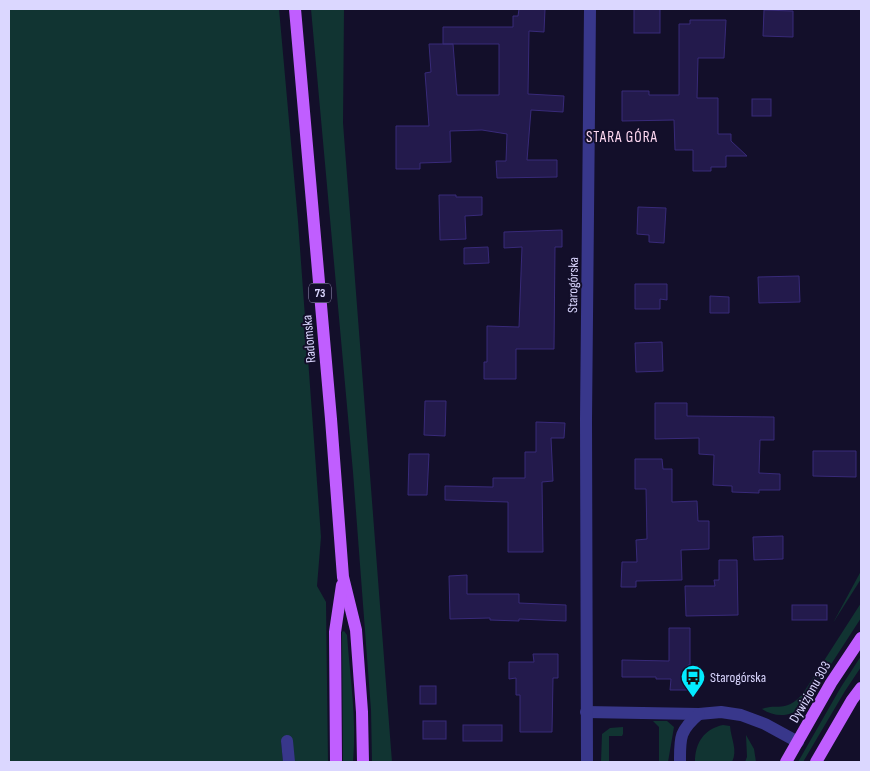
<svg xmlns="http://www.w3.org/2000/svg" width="870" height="771" font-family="'Sofia Sans Condensed',sans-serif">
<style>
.green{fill:#113432}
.building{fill:#231a4c;stroke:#382a79;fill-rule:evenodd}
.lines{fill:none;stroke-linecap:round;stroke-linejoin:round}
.minor{stroke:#38378b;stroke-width:12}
.major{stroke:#c05eff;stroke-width:12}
.labels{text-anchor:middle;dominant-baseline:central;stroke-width:4;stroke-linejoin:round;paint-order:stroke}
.shield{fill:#130f2a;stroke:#9f9bbf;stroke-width:1}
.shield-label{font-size:12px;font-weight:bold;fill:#dbd7ff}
.street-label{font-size:14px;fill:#dbd7ff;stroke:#130f2a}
.poi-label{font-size:14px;fill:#dbd7ff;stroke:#130f2a;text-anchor:start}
.neighbourhood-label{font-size:15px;letter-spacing:1px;fill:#ffd9f2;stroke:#130f2a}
</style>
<rect width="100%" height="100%" fill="#130f2a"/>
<!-- green -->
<g class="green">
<path d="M9,9H279L298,221L321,537L317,586L326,602L328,762H294L291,740H281L283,762H9Z"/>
<path d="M311,9H344L343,123L392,762H372L371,710L353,472Z"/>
<path d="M861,571V579L833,623Z"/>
<path d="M861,603V618L804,706C791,717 776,718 762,709C778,703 784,713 802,695Z"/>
<path d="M344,631L347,635C350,677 357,720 353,762H343L342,636V632Z"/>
<path d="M861,656V667L845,691L803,762H798L841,687Z"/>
<path d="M653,721H667L674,727L668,762H659V727Z"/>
<path d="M723,725L730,726C731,739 738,750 732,762H695C695,743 704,729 723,725Z"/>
<path d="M623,727V734L622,736H609V762H601L602,734L610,728Z"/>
<path d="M746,735L754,749L756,762H745L747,757Z"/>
</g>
<!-- building -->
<g class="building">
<path d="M519,9H545L544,32L529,31L528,94L564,96L563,112L531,110L527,160H557V177L497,178L496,161H506L507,134L482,130L450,131L451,162L420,163V169H396V126H429L425,73L431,72L429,44H443V27H513V16H518ZM443,44H499V95H457L453,44Z"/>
<rect x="634" y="9" width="26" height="24"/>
<path d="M764,10L793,11V37L763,36Z"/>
<path d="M690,20H726L724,58H698L697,98H718V134H731V141L747,156H726V167H711V171H693V150H675L674,120L622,121V91H649V95H679V24H690Z"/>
<rect x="752" y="99" width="19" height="17"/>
<path d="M439,195H456V197H482V215L465,216L466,239L440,240Z"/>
<path d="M638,207L666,208L664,243L649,242V235L637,234Z"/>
<path d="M562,230V247H555L554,349H516V379H484V362H487V326L519,327L522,247L504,248V232Z"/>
<path d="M488,247L489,263L464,264V248Z"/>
<path d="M799,276L800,302L759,303L758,277Z"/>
<path d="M635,284H667V300L660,299V309H635Z"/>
<path d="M710,296L729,297V313H710Z"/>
<path d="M662,342L663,371L636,372L635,343Z"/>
<path d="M425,401H446L445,436L424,435Z"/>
<path d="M655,403H687V416L774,417V440H760L759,473L780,474V490H759V493L732,492V486L713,485L714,455L699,454V438L655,439Z"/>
<path d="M536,422L565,423L564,438H551L553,481L542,482L543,552H508V502L445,500V486L493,487V478H525V452H536Z"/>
<path d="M813,451H856V477L813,476Z"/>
<path d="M409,454H429L427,495H408Z"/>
<path d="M635,459H662L663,469H672V502L697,501L698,521H709V549L681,550L682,580L636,581V587H621L622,562H637L636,540L647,539L646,489H635Z"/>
<path d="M783,536V559L754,560L753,537Z"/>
<path d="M719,560H737L738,615L686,616L685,586H715L714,580H719Z"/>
<path d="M467,575V594H519V603L566,605V621L519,619V621L490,620V618L450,619L449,576Z"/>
<rect x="792" y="605" width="35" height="15"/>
<path d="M669,628H690V665H688L687,690H670L671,679H656V677H622V660L669,661Z"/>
<path d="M533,654H558V678H553L552,732H520V695H516V678L509,679V662H534Z"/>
<rect x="420" y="686" width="16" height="18"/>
<rect x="423" y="721" width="23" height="18"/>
<rect x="463" y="725" width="39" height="16"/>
</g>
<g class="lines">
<!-- minor -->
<g class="minor">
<path d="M586,712L699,714L721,712L741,715L765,724L798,742"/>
<path d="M287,741L289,762"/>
<path d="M587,762L586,420L590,9"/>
<path d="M680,762C680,738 679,731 699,714"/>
</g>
<!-- major -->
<g class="major">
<path d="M295,9L331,419L343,577L356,630L362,712L363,762"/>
<path d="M336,762L335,632L342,585"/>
<path d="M786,762L831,683L861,638"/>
<path d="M816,762L852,700L861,688"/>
</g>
</g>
<!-- icons -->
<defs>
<symbol id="bus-pin" viewBox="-11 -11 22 30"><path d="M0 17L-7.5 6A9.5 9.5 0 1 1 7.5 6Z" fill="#03ebff" stroke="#130f2a"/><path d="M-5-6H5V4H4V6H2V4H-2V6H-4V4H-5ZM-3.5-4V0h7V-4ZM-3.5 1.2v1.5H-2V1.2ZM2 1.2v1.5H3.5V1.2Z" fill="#111"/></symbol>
</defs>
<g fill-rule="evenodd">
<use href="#bus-pin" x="679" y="663" width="28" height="38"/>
</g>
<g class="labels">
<!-- shield labels -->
<rect class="shield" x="309" y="283.5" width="22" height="19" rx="4"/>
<g class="shield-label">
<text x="320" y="293">73</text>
</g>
<!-- street labels -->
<g class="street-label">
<text transform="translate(573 285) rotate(-89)">Starogórska</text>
<text transform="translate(309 339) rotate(-95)">Radomska</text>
<text transform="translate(810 692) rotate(-60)">Dywizjonu 303</text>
</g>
<!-- poi labels -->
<g class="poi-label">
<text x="710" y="677">Starogórska</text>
</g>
<!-- neighbourhood labels -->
<g class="neighbourhood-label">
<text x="622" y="137">STARA GÓRA</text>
</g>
</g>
<!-- border -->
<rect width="870" height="771" fill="none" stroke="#dbd7ff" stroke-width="20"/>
</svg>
